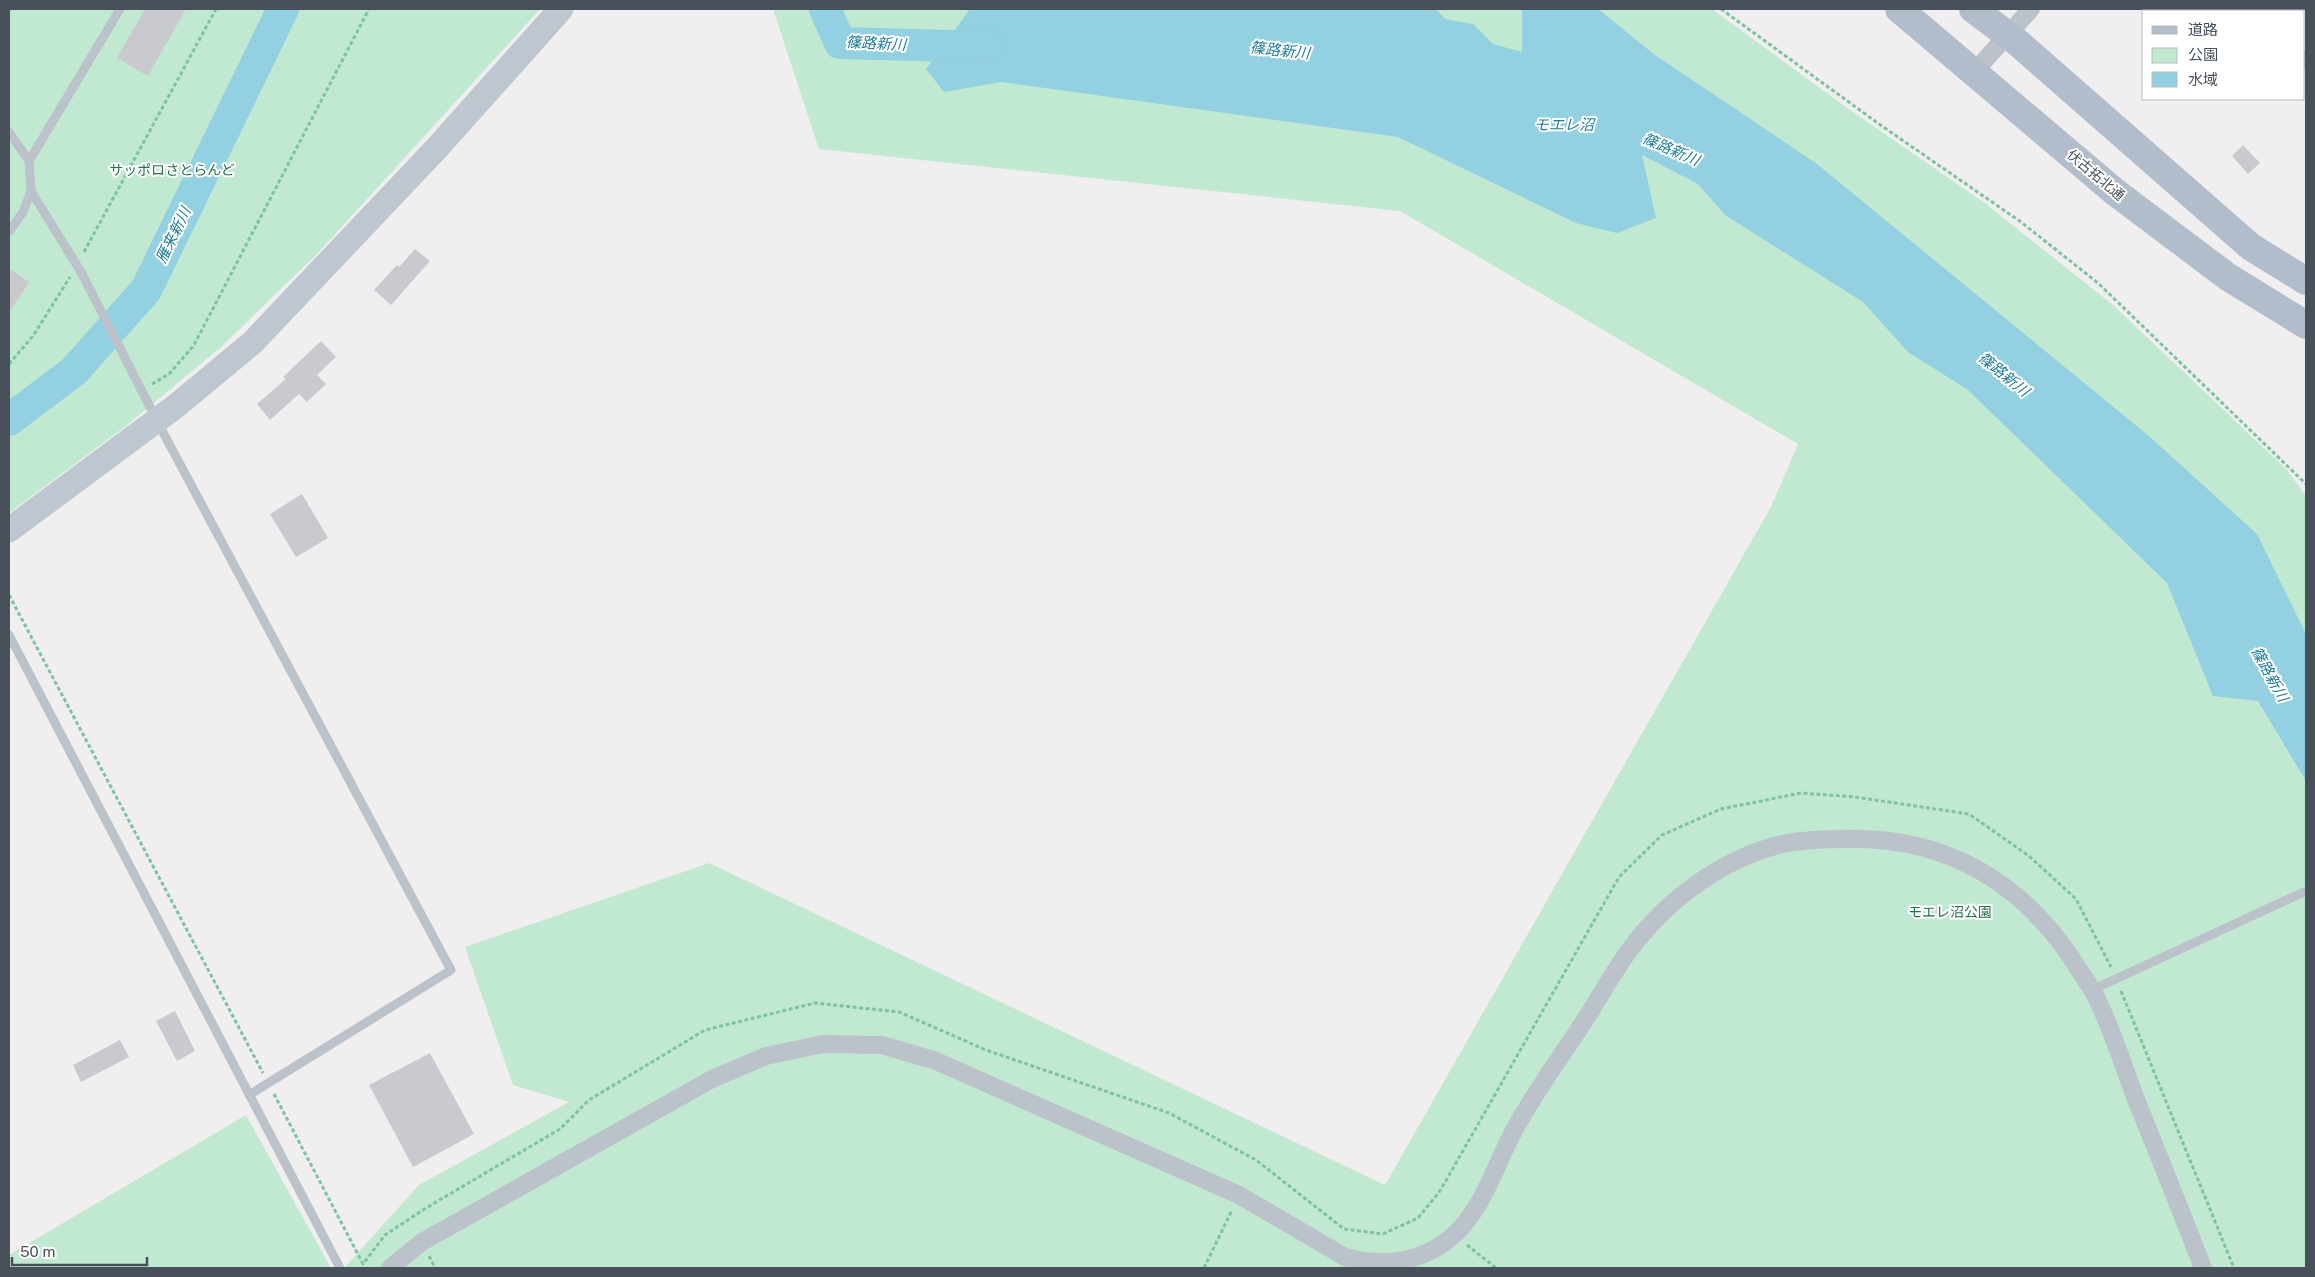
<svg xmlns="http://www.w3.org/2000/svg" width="2315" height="1277" font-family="'Public Sans','Noto Sans JP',sans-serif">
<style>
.green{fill:#c1e9d1}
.water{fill:#93d0e1}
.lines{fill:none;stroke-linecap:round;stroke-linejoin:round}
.river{stroke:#93d0e1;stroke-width:32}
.building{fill:#c9cad0}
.path{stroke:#7dc3a2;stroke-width:3;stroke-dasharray:4 2.5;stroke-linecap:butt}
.lane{stroke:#bbc2c9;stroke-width:9}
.street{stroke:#bbc2c9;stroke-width:18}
.secondary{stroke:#bec6d0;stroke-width:25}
.primary{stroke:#b1bdca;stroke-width:28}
.labels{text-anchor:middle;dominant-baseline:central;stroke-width:4;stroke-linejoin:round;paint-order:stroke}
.park-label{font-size:14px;fill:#21724b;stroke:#fff}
.street-label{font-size:14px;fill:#485159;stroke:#fff}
.water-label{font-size:15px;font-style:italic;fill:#1d7c98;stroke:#fff}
</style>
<rect width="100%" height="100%" fill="#f0eeee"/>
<!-- green -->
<g class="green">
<path d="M9,9H540L317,254L221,347L126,426L9,513Z"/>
<path d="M773,9H1712L1843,105L1986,204L2113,305L2287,470L2306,496V1268H344L419,1185L569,1102L513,1085L465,947L709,863L1385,1185L1772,505L1798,444L1400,211L819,149Z"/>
<path d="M246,1115L331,1268H9V1255Z"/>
</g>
<!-- water -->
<path class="water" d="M970,9H1436L1445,19L1473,24L1493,44L1522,52V9H1598L1655,55L1817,164L2149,436L2257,534L2306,634V781L2258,701L2213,696L2167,583L1968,390L1908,352L1863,302L1725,215L1698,184L1642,155L1656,218L1617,233L1576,223L1398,137L1001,82L944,92L926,69Z"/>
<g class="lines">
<!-- river -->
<g class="river">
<path d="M825,9L840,43L987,47"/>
<path d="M9,420L74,371L146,290L283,9"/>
</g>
</g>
<!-- building -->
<g class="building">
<path d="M145,9H186L148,76L117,58Z"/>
<path d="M2243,145L2260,163L2248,174L2232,156Z"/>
<path d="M415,249L430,261L391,305L374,290L397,265L399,267Z"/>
<path d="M9,268L29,282L9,313Z"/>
<path d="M321,341L336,357L317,375L326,384L307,402L299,394L270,420L257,404L286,379L283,377Z"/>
<path d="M302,494L328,538L296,557L270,514Z"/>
<path d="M175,1011L195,1051L177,1061L156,1021Z"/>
<path d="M120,1040L129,1057L81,1082L73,1065Z"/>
<path d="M430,1053L474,1134L413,1167L369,1085Z"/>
</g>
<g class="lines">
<!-- path -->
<g class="path">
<path d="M1721,9L1879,124L2021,222L2098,283L2306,484"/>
<path d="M84,252L216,9"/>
<path d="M9,364L33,336L70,277"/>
<path d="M152,384L169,374L194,345L369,9"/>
<path d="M9,595L263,1073"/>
<path d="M2121,991L2234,1268"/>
<path d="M274,1094L363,1264L385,1235L426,1208L560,1129L589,1100L705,1030L815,1003L899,1012L986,1050L1169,1113L1256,1160L1344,1229L1383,1234L1418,1218L1440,1191L1619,877L1662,835L1721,809L1801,793L1855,797L1969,814L2029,856L2076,899L2111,967"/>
<path d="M1467,1245L1496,1268"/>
<path d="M429,1256L435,1268"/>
<path d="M1204,1268L1232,1210"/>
</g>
<!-- lane -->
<g class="lane">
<path d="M9,132L29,161L31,191L81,272L166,438L451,970L249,1095"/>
<path d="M29,161L120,9"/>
<path d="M9,232L23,212L31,191"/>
<path d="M9,635L340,1268"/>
<path d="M2092,990L2306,891"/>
</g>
<!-- street -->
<g class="street">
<path d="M2248,9L2251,11"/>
<path d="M2304,59L2306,61"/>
<path d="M1974,72L2031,9"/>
<path d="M390,1268L422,1242L712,1079L766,1056L823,1044L882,1045L936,1061L1239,1195L1345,1257C1383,1268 1426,1262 1456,1233C1485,1205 1497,1160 1517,1125C1537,1089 1562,1055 1585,1020C1600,996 1614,971 1631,948C1668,899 1725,856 1787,843C1808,839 1831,839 1852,839C1949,838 2024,884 2076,965C2083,976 2091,987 2097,999C2112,1030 2123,1064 2135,1097C2158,1154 2181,1211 2203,1268"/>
</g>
<!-- secondary -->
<path class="secondary" d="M9,530L176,406L253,342L436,149L561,9"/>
<!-- primary -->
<g class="primary">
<path d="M1899,9L2115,192L2228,277L2306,325"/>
<path d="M1973,9L2017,42L2251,247L2306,281"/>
</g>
</g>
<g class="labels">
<!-- park labels -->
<g class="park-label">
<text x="172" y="170">サッポロさとらんど</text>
<text x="1950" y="912">モエレ沼公園</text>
</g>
<!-- street labels -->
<g class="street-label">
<text transform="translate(2096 175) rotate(40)">伏古拓北通</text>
</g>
<!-- water labels -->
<g class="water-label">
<text transform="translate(876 43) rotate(3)">篠路新川</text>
<text transform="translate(1280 50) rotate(6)">篠路新川</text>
<text x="1564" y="124">モエレ沼</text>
<text transform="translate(1671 149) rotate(23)">篠路新川</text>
<text transform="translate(173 235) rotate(-64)">雁来新川</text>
<text transform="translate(2004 374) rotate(39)">篠路新川</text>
<text transform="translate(2270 674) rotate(61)">篠路新川</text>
</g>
</g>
<!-- border -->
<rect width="2315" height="1277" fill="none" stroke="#485159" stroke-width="20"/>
<!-- legend -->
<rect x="2142" y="10" width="162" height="90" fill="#ffffff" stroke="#b6b9bd"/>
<rect x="2152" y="26" width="25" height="8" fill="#b1bdca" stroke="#b6b9bd"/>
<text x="2188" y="35" font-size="15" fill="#485159">道路</text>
<rect x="2152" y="48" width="25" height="15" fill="#c1e9d1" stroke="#b6b9bd"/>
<text x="2188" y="60" font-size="15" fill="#485159">公園</text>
<rect x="2152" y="72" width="25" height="15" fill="#93d0e1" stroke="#b6b9bd"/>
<text x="2188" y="85" font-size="15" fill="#485159">水域</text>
<!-- scale -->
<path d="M12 1257v8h135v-8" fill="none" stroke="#485159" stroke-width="2.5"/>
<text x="20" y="1257" font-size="15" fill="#485159" stroke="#ffffff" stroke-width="4" paint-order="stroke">50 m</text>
</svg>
